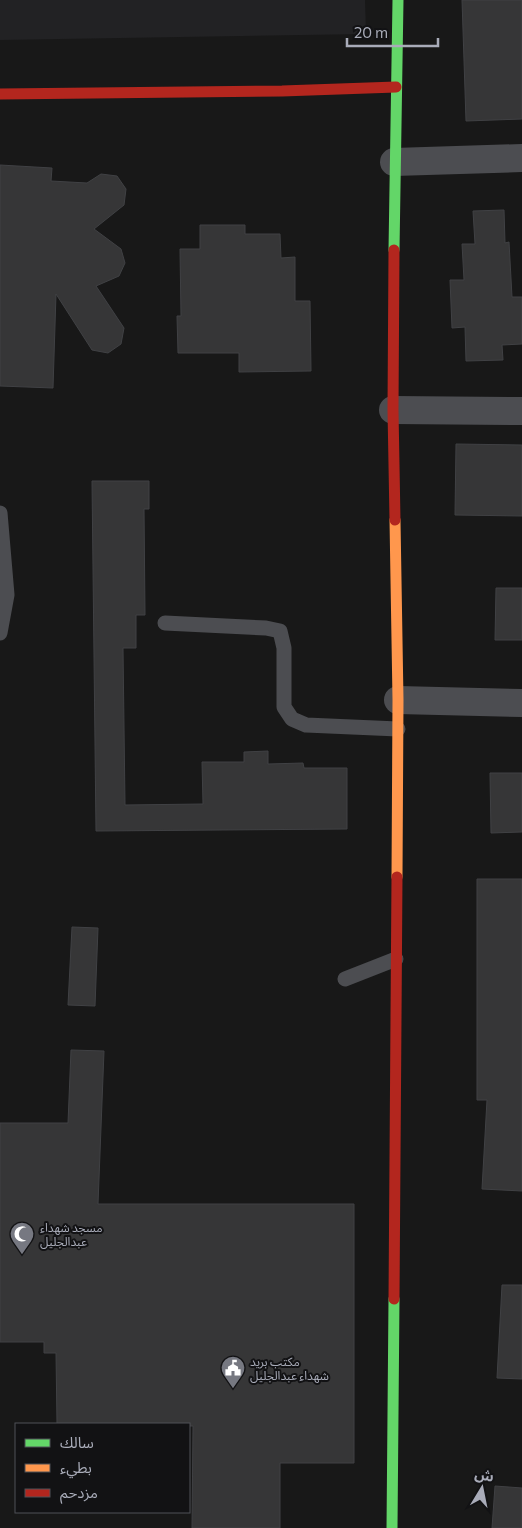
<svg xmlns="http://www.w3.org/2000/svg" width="522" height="1528" font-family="Commissioner,'Noto Sans Arabic',sans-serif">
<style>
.built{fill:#222224}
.building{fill:#363637;stroke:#404144}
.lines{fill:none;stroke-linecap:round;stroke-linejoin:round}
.lane{stroke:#4c4d51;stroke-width:15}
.street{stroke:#4c4d51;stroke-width:28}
.fast{stroke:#63d668;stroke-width:11}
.slow{stroke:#ff974d;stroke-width:11}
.jam{stroke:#b3261e;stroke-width:11}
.labels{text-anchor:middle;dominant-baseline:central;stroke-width:4;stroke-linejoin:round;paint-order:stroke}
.poi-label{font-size:12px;fill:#a9acb9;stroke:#121214;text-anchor:start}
</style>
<rect width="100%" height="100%" fill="#181818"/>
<!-- built -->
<path class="built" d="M0,0H365L366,34L0,40Z"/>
<!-- building -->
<g class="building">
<path d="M462,0H522V119L466,121Z"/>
<path d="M0,165L52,168L51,181L87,183L101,174L117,176L126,189L124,205L94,229L121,249L125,263L119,276L96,286L124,328L121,344L108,353L92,350L56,294L53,388L0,386Z"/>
<path d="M504,210L505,243L509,242L512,297H522V344L502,345L503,360L466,361L465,327L452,328L450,280H464L462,244H475L473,211Z"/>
<path d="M200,225H245V234H280L281,258L295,257V301H310L311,371L239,372V353H178L177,316H181L180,249H200Z"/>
<path d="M456,444L522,445V516L455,515Z"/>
<path d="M92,481H149V509H144L145,615H136V648H123L125,805L203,804L202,762H244V752L268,751V764L303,763L304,768H347V829L96,831Z"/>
<path d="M496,588H522V640H495Z"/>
<path d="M490,773H522V832L491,833Z"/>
<path d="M477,879H522V1191L482,1189L487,1100H477Z"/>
<path d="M72,927L98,928L95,1006L68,1005Z"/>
<path d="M71,1050L104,1051L98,1204H354V1463H280V1528H192L193,1426H189V1424H57L56,1353H44V1342H0V1123H68Z"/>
<path d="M502,1285H522V1379L497,1378Z"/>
<path d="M495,1486L522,1488V1528H492Z"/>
</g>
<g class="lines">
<!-- lane -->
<g class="lane">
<path d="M0,513L7,595L0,633"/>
<path d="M165,623L266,628L280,631L284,648V707L292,719L306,725L398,729"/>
<path d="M345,979L396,959"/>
</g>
<!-- street -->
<g class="street">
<path d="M394,162L522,158"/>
<path d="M393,410L522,411"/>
<path d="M398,700L522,703"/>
</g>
<!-- fast -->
<g class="fast">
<path d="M394,250L398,0"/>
<path d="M392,1528L394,1299"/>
</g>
<!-- slow -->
<path class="slow" d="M395,520L398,700L397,877"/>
<!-- jam -->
<g class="jam">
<path d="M0,94L282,91L396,87"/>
<path d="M394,250L393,410L395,520"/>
<path d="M394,1299L397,877"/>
</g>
</g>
<!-- icons -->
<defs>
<symbol id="mosque-pin" viewBox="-11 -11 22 30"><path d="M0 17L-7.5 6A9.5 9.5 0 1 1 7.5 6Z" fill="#767881" stroke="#121214"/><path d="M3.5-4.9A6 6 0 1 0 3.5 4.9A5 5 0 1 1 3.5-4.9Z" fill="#fff"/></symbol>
<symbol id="civic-pin" viewBox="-11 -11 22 30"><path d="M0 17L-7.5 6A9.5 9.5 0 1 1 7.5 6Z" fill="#767881" stroke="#121214"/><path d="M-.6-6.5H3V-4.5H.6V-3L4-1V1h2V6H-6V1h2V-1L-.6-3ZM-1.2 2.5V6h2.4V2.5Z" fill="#fff"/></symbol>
</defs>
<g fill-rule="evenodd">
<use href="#mosque-pin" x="8" y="1220" width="28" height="38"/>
<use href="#civic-pin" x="219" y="1354" width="28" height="38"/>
</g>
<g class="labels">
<!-- poi labels -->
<g class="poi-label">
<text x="40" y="1227">مسجد شهداء<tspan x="40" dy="14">عبدالجليل</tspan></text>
<text x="250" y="1361">مكتب بريد<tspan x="250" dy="14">شهداء عبدالجليل</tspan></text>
</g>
</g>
<!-- legend -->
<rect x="15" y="1423" width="175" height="90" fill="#121214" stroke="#4e5056"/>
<rect x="25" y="1439" width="25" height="8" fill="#63d668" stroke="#4e5056"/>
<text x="60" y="1448" font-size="15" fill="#a9acb9">سالك</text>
<rect x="25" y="1464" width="25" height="8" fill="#ff974d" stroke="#4e5056"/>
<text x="60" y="1473" font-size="15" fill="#a9acb9">بطيء</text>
<rect x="25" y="1489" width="25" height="8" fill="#b3261e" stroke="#4e5056"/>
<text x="60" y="1498" font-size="15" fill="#a9acb9">مزدحم</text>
<!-- north arrow -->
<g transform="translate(482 1488) rotate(10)" stroke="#121214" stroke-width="4" paint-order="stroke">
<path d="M0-4L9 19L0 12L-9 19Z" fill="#a9acb9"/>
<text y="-8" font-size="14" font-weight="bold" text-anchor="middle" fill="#a9acb9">ش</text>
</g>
<!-- scale -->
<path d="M347 38v8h91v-8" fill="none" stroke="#a9acb9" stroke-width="2.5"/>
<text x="354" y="38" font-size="15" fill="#a9acb9" stroke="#121214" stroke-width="4" paint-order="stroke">20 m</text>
</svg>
